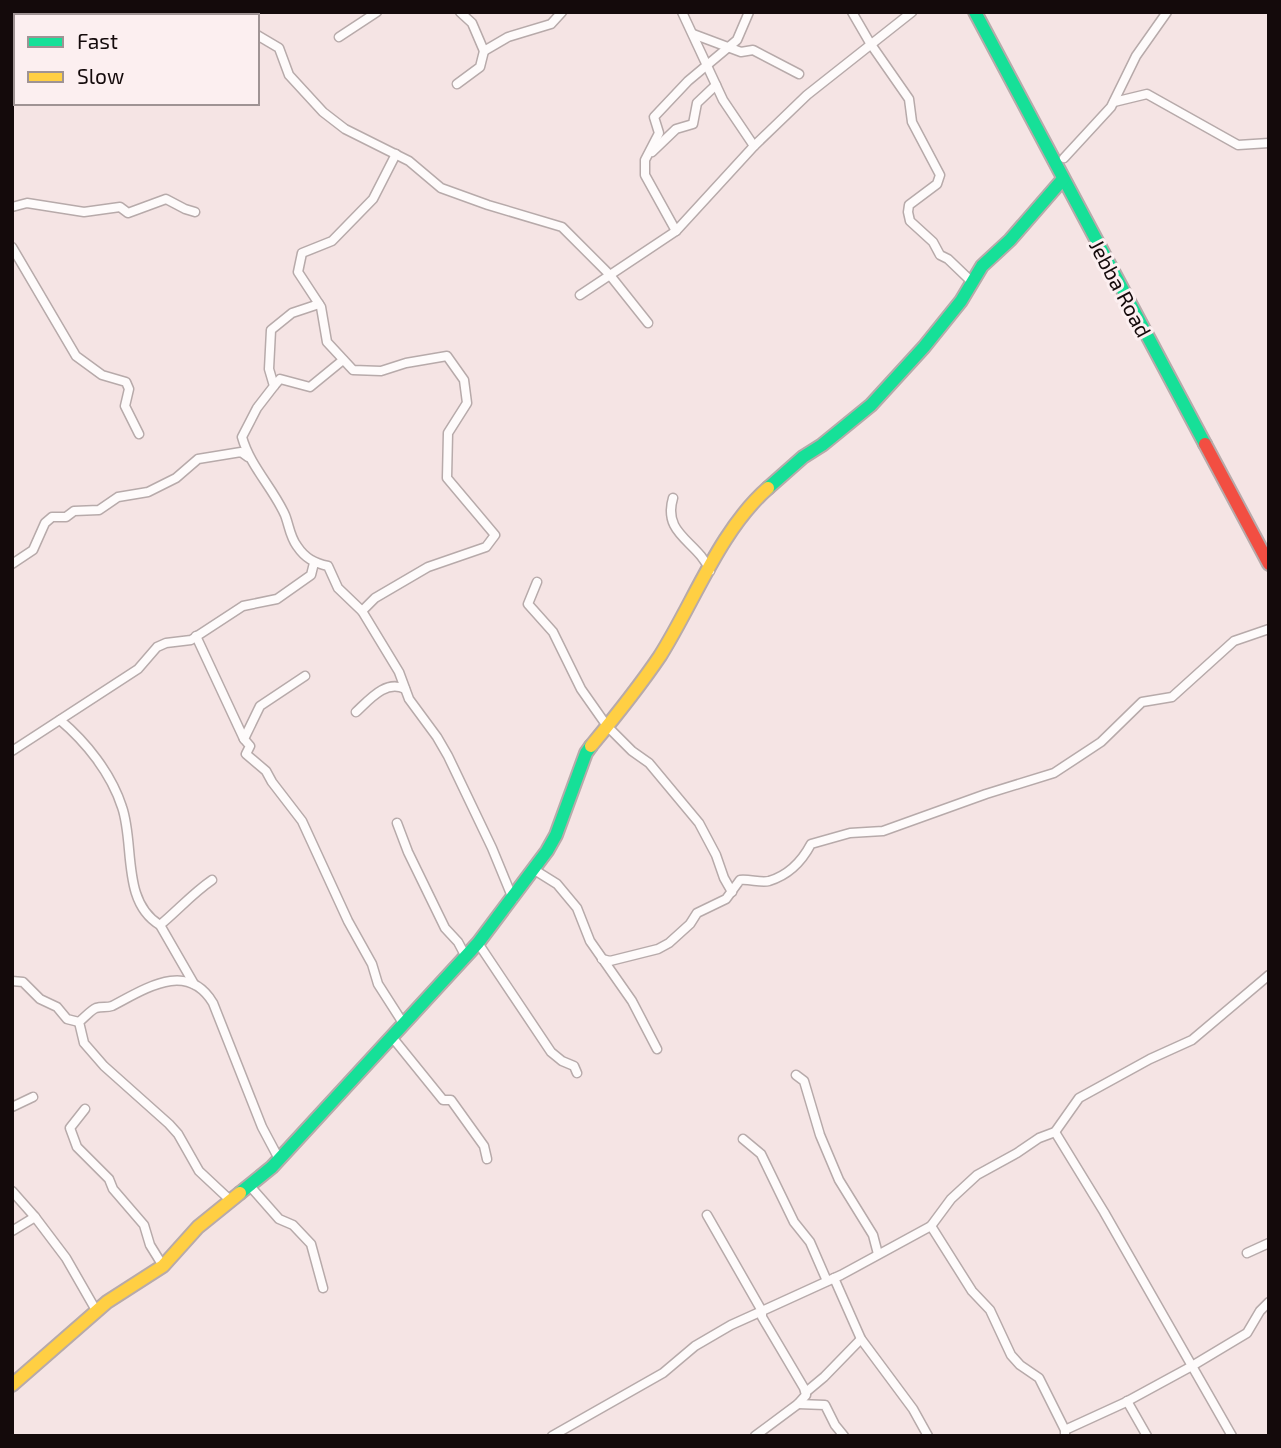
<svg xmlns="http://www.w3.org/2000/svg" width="1281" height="1448" font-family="'Exo 2',sans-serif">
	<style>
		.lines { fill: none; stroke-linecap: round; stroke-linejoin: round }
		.street-casing { stroke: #b7aaaa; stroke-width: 11 }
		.fast-casing { stroke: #b7aaaa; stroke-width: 16 }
		.slow-casing { stroke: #b7aaaa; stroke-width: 16 }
		.jam-casing { stroke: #b7aaaa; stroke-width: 16 }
		.street { stroke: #fefbfb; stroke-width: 8 }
		.fast { stroke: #16e098; stroke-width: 12 }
		.slow { stroke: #ffcf43; stroke-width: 12 }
		.jam { stroke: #f24e42; stroke-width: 12 }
		.labels { text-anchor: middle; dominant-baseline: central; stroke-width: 6; stroke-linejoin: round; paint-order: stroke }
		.street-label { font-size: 21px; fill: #140a0b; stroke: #fceff0 }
	</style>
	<rect width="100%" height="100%" fill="#f5e4e4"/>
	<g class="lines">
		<defs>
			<g id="street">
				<polyline points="225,12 235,16"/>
				<polyline points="682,12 723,100 754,146"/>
				<polyline points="852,12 870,43 909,99 912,122 940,175 937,184 909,205 908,212 910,221 933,242 940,255 948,259 972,282"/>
				<polyline points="693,34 741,52 753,50 799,74"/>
				<polyline points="257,35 279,48 289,75 323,112 345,129 409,161 441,188 488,205 562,227 609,274 648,323"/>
				<polyline points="339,37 377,12"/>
				<polyline points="484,51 508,37 551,24 562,12"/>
				<polyline points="457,84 480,67 484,51 472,23 460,12"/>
				<polyline points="1114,102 1147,94 1238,145 1269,143"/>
				<polyline points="652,152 676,129 693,124 697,103 716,85"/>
				<polyline points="396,154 373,199 332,241 302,253 298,272 321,307 327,342 353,370 381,371 406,363 447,356 464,380 467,403 448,433 447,478 495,535 486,547 428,567 375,598 362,611 399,672 409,699 437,737 448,756 492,848 513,899"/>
				<polyline points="1064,158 1111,107 1136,56 1167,12"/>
				<polyline points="12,207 27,203 84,212 120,207 128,213 166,199 185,209 195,212"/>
				<polyline points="676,231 645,175 645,160 659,133 654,117 688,81 737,40 749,12"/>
				<polyline points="12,247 76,356 102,375 126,382 129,389 125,406 139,434"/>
				<polyline points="580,295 676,231 754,146 807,95 912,12"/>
				<path d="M319 304 292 313 271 330 269 369 274 386 257 408 242 437C250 466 273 488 285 515 289 525 290 537 297 546 305 558 314 563 328 566L338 588 362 611"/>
				<polyline points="274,386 280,379 310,387 343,360"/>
				<path d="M673 498C662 535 698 541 710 571"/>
				<polyline points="12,564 33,550 45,523 52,517 66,517 74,511 99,510 118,497 148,492 176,478 198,459 241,452 248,457"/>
				<polyline points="537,582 528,604 553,632 581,689 607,726 632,751 649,763 699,823 716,855 724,878 732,892"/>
				<polyline points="196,636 244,739"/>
				<polyline points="305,676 260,706 244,739 250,746 246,754 266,771 272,782 302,821 348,921 372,964 378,984 403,1023"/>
				<path d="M356 712C369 700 386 679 405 689"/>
				<path d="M60 720C86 742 111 773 122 807 135 844 121 902 160 925"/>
				<polyline points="12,751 138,669 157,647 166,643 191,640 243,606 277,599 311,575 314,563"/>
				<polyline points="397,823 408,852 445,928 458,942 466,957"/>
				<polyline points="533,869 557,884 577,908 590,941 632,1001 657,1049"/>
				<polyline points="478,943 551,1052 562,1061 574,1066 577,1073"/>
				<path d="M602 959 610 961 658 949 669 943 690 924 697 913 726 899 740 880C750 879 761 883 769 881 789 875 802 861 811 844L850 833 883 831 986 794 1054 773 1101 742 1142 702 1172 697 1234 641 1269 629"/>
				<polyline points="12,981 23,982 40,999 57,1007 67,1019 79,1022"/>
				<path d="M194 984 160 925C178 910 193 893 212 880"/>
				<polyline points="392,1037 443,1100 451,1100 484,1146 487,1159"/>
				<polyline points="796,1075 804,1081 820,1135 839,1180 873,1235 878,1254"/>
				<polyline points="12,1107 33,1097"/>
				<polyline points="85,1109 70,1128 77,1147 109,1179 113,1189 144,1225 150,1245 163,1266"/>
				<polyline points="1055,1132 1104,1212 1192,1366 1247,1333 1260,1311 1269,1302"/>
				<polyline points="743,1139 761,1154 794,1222 810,1242 827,1281"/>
				<polyline points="249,1185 279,1219 293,1225 311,1244 323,1288"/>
				<polyline points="12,1191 35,1217"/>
				<path d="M230 1200 199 1171 178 1134 169 1124 104 1066 84 1043 79 1022C84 1018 91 1010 96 1008 102 1006 107 1008 112 1006 145 989 187 960 213 1003L262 1127 279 1159"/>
				<polyline points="931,1226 972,1291 990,1310 1011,1355 1020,1365 1039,1378 1065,1430 1065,1436"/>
				<polyline points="12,1231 35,1217 66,1258 97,1312"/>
				<polyline points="1247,1253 1269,1243"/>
				<polyline points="834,1278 861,1339 913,1409 928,1436"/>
				<polyline points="806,1392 824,1377 861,1339"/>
				<polyline points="1127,1401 1147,1436"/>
				<polyline points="798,1404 825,1405 835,1425 844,1436"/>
				<polyline points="1065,1430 1124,1403 1192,1366 1232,1436"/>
				<polyline points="552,1436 663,1373 695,1346 731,1325 762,1311 707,1215"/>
				<polyline points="755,1436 798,1404 806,1395 804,1388 762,1317 762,1311 841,1275 931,1226 951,1199 977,1175 1017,1153 1039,1138 1055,1132 1079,1098 1150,1059 1192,1040 1269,975"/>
			</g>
			<g id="fast">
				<polyline points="975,12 1205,444"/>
				<polyline points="768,488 803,457 822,445 871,405 924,347 961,301 982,266 1010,240 1063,179"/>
				<polyline points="240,1193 272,1167 478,943 547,851 556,835 586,753 591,746"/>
			</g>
			<g id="slow">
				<path d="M591 746C615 717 639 687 660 656 694 602 720 530 768 488"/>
				<polyline points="12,1385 107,1302 163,1266 198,1227 240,1193"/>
			</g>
			<polyline id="jam" points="1205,444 1269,564"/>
		</defs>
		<use href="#street" class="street-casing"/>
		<use href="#fast" class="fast-casing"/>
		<use href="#slow" class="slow-casing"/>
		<use href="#jam" class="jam-casing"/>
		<use href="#street" class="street"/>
		<use href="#fast" class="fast"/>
		<use href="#slow" class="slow"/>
		<use href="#jam" class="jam"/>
	</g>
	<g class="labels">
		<g class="street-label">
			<text transform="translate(1121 288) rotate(62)">Jebba Road</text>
		</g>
	</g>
	<rect width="1281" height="1448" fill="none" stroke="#140a0b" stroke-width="28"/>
	<rect x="14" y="14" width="245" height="91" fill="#fceff0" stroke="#9f9394" stroke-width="2"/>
	<rect x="28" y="37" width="35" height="10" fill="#16e098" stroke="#9f9394" stroke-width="2"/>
	<text x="77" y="49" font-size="21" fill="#140a0b">Fast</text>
	<rect x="28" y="72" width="35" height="10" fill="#ffcf43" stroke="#9f9394" stroke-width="2"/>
	<text x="77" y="84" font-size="21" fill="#140a0b">Slow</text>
</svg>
